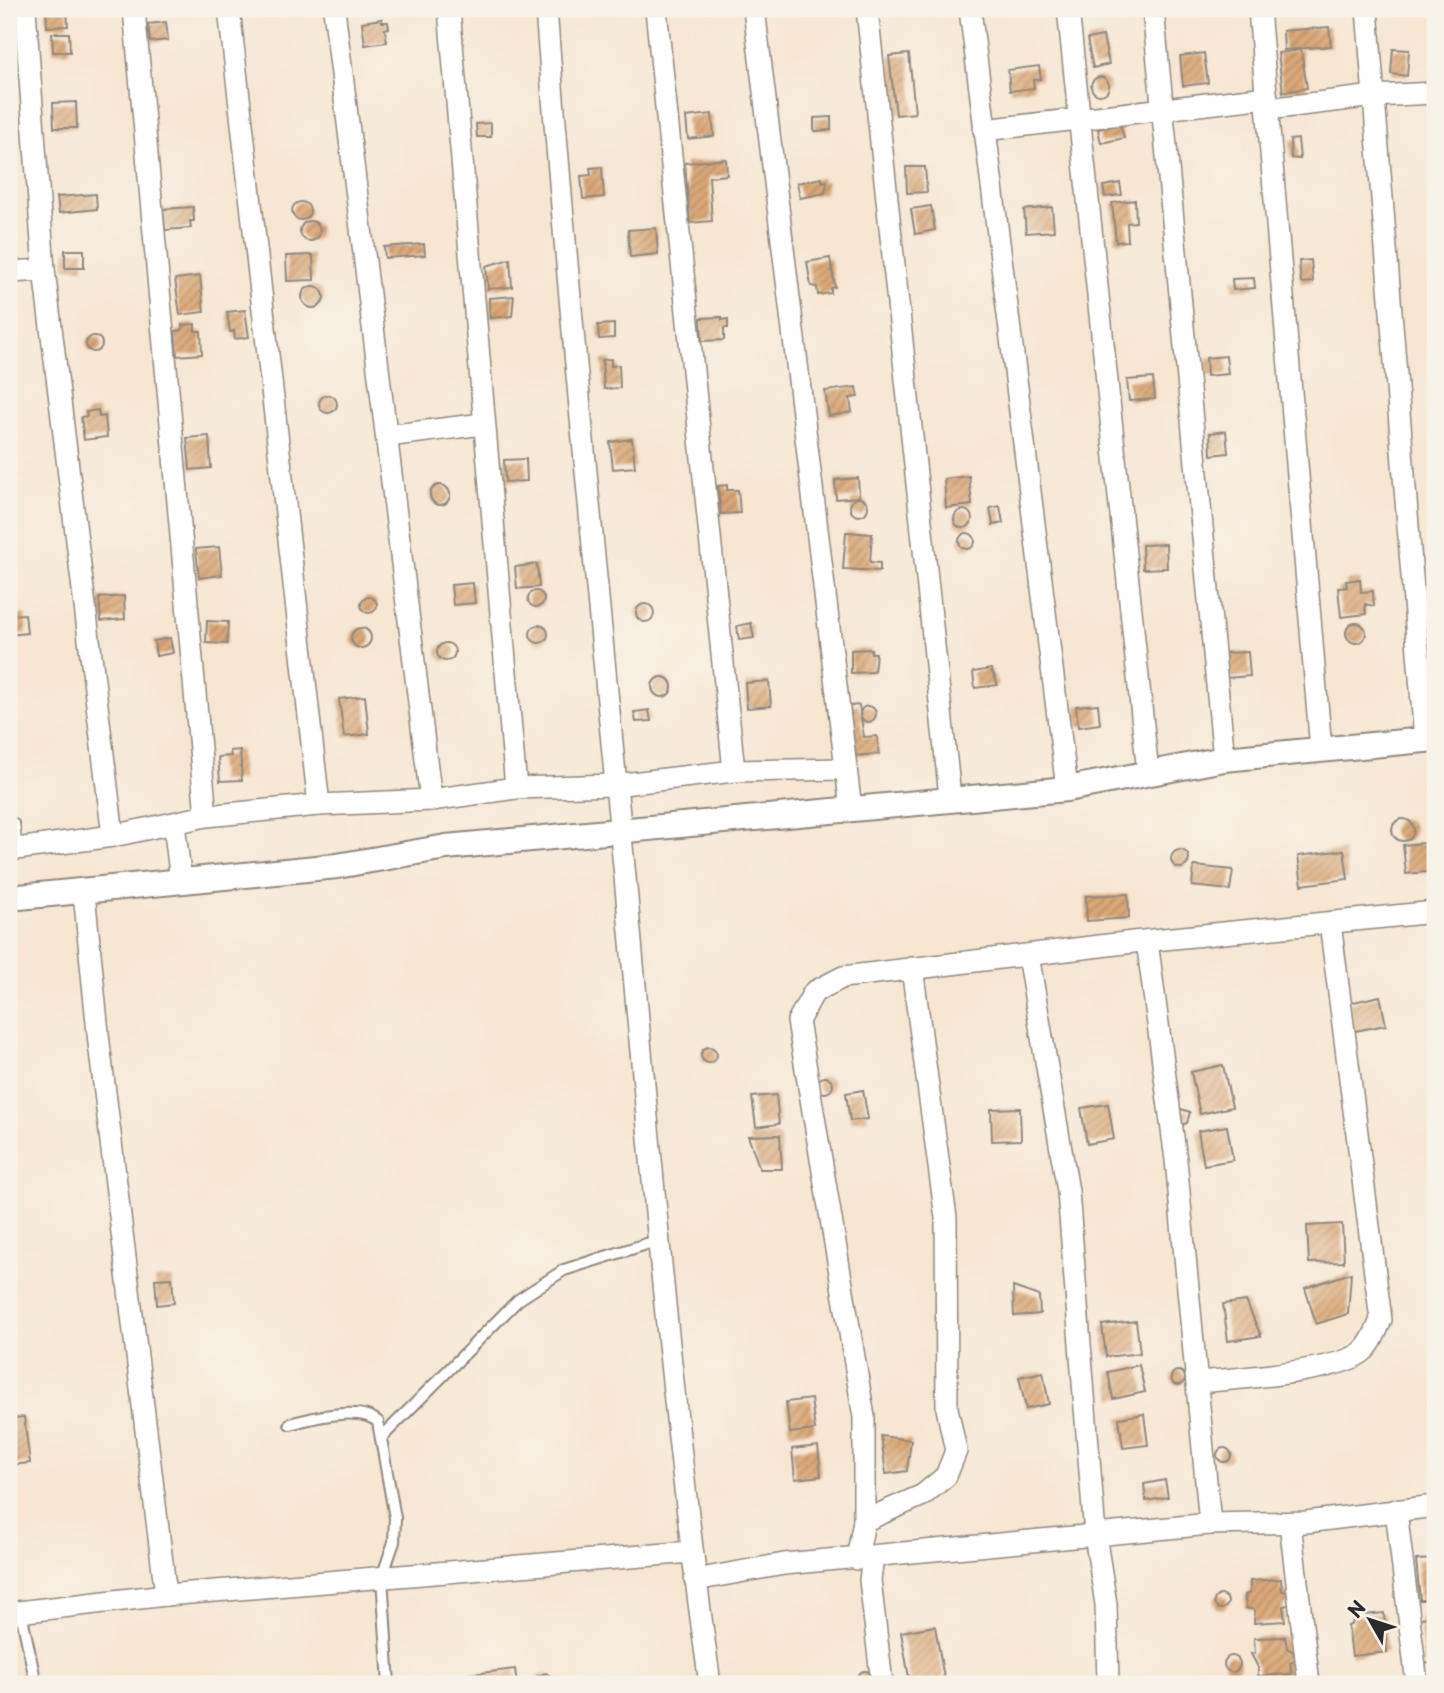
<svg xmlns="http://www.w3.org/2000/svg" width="1444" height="1693" font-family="'Playpen Sans',sans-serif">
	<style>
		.building { fill: url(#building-hatch) }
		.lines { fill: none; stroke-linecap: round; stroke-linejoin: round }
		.service-casing { stroke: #90887e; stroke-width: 14 }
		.minor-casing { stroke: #90887e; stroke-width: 24 }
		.tertiary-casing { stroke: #90887e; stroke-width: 28 }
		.service { stroke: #fff; stroke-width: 10 }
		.minor { stroke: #fff; stroke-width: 21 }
		.tertiary { stroke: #fff; stroke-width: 24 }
	</style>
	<defs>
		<pattern id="building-hatch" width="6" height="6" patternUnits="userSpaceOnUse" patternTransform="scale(1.75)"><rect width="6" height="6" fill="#dba877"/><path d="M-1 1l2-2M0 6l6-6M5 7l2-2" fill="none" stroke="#b28962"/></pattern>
	</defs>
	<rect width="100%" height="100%" fill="#f7f3e8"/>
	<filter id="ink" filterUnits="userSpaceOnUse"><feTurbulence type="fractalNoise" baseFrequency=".0143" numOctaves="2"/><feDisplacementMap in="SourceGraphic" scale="14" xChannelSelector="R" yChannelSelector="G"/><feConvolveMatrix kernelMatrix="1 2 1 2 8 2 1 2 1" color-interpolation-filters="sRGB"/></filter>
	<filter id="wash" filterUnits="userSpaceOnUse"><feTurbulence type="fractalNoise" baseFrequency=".00686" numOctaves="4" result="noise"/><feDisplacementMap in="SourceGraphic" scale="28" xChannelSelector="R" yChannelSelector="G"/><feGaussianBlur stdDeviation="1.57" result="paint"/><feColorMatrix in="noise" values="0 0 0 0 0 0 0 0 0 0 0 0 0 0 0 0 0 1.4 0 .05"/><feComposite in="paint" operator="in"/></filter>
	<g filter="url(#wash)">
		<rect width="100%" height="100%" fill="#f6e6d2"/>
		<g id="blocks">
			<g class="building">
				<polygon points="46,9 67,9 68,26 47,27"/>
				<polygon points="1280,9 1315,9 1315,13 1281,16"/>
				<polygon points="382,19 382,22 388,22 389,28 385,29 387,42 365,45 362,22"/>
				<polygon points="166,22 168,40 150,42 148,24"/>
				<polygon points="1329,27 1331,46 1284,50 1283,31"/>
				<polygon points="52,33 69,33 70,52 53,52"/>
				<polygon points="1103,36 1109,64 1093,68 1087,39"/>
				<polygon points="1393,49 1409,50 1407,76 1391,74"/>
				<polygon points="1301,50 1307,88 1283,92 1278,53"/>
				<polygon points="1204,53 1208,83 1183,86 1180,56"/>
				<polygon points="909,54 915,113 896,115 889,56"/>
				<polygon points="1039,66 1041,79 1033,80 1034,88 1010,91 1008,70"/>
				<circle cx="1100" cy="86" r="9"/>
				<polygon points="76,102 77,128 54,128 53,103"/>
				<polygon points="712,114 714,136 688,139 686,117"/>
				<polygon points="831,117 831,130 814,131 814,118"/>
				<polygon points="491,123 491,137 477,137 476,124"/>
				<polygon points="1120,124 1124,138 1101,143 1098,129"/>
				<polygon points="1298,139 1300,159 1291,158 1290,140"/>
				<polygon points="726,159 727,175 709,177 712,221 690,223 685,163"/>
				<polygon points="602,167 604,197 583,199 581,176 591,175 590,168"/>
				<polygon points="906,167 925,167 927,192 907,193"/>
				<polygon points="822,178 822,182 827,181 825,193 800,198 797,183"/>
				<polygon points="1120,183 1122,195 1105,197 1103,186"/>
				<polygon points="96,194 97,209 59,213 57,197"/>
				<polygon points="1135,200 1136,222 1127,223 1128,241 1116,242 1112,203"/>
				<circle cx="301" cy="211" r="9"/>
				<polygon points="931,206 935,230 915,234 911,209"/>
				<polygon points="193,207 194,221 190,221 191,228 165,230 163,209"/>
				<polygon points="1052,207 1054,231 1026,233 1024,210"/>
				<circle cx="310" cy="231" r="10"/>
				<polygon points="656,228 658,254 630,257 628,230"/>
				<polygon points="424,244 425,255 385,258 384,247"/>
				<rect x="65" y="250" width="19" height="18"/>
				<polygon points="313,255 314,280 287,281 286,256"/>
				<polygon points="830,258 835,287 831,288 831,293 818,295 817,287 811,286 807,262"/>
				<polygon points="510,259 512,287 488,289 486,266"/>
				<polygon points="1311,260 1313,282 1301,283 1299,261"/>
				<polygon points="200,276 204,312 180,315 175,279"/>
				<polygon points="1254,278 1255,288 1233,290 1232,279"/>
				<circle cx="313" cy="297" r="11"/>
				<polygon points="514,296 512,316 490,318 489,298"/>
				<polygon points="245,310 249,337 235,339 234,331 230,332 227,312"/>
				<polygon points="722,317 722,320 728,319 728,328 724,328 724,340 702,341 701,318"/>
				<polygon points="195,324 195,331 201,331 202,354 177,356 175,331 182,330 182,325"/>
				<polygon points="614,324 614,338 599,339 598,325"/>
				<circle cx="94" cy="344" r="8"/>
				<polygon points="1226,356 1228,374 1207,376 1206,358"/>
				<polygon points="611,359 611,366 619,365 620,388 604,389 602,360"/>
				<polygon points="1153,378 1155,399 1129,401 1127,380"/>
				<polygon points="856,387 858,397 850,398 852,412 829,416 825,391"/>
				<circle cx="328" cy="404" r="9"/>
				<polygon points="98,410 99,417 105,416 107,437 84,440 81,417 87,416 86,412"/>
				<polygon points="1226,431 1228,453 1211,455 1210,433"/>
				<polygon points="209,436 211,468 190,470 187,438"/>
				<polygon points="632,439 635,467 613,469 610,442"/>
				<polygon points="526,459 527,481 505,482 504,460"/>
				<polygon points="969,476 972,505 946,508 944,479"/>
				<polygon points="858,478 859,497 836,499 835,480"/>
				<polygon points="727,485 727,490 738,490 740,513 721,514 718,486"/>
				<circle cx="440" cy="495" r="10"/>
				<circle cx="859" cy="507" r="9"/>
				<polygon points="1000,506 1003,523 993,525 990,508"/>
				<circle cx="963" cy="519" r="9"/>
				<polygon points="846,532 872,534 870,562 880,563 880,571 843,569"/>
				<rect x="1429" y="532" width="6" height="24"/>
				<circle cx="967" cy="541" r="8"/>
				<polygon points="1166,544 1167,568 1143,569 1142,545"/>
				<polygon points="219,547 222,575 199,578 196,549"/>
				<polygon points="537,564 539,587 517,589 515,567"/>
				<polygon points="1360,579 1361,592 1373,591 1374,606 1365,604 1366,614 1341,617 1338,588 1347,587 1346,581"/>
				<polygon points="473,583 475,603 453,605 451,585"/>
				<circle cx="536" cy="599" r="8"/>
				<polygon points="124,596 125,619 101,621 99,598"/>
				<circle cx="369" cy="605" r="8"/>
				<circle cx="645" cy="613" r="9"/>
				<polygon points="25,614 27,633 9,635 9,615"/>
				<polygon points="207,621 228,622 227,644 206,643"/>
				<circle cx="1356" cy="633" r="10"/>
				<polygon points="751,623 754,638 739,640 737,626"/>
				<circle cx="539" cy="634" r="9"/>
				<circle cx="361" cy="638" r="10"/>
				<polygon points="170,638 173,653 156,656 154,641"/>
				<circle cx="446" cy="652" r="9"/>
				<polygon points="871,649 871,653 876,653 874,672 851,673 851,650"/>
				<polygon points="1248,652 1250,676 1226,678 1225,653"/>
				<polygon points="991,669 998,685 975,688 973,672"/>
				<circle cx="662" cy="687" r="10"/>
				<polygon points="769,681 771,706 747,708 745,683"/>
				<polygon points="365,696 369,734 344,737 339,699"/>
				<polygon points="1098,704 1100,724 1078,727 1076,706"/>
				<polygon points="859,705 864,737 877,736 879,754 853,756 850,706"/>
				<circle cx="868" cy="714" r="8"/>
				<polygon points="649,710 651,721 636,722 634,712"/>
				<polygon points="240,750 242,780 220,781 218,757 231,756 230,751"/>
				<circle cx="1403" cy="830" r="11"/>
				<polygon points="1434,842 1435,871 1406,874 1403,845"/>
				<polygon points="1344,850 1348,879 1302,885 1298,856"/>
				<circle cx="1180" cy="859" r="9"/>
				<polygon points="1194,866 1233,870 1230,890 1192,886"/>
				<polygon points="1128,894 1129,918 1087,921 1086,896"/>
				<polygon points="1380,996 1386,1025 1355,1031 1349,1003"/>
				<circle cx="709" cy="1055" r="8"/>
				<polygon points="1223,1065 1232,1107 1200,1114 1191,1072"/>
				<circle cx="825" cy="1085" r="8"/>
				<polygon points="863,1090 868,1119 850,1121 846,1093"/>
				<polygon points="776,1095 779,1124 756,1127 752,1097"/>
				<polygon points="1108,1104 1114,1139 1087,1144 1081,1108"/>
				<polygon points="1020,1108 1021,1140 992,1141 991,1109"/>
				<polygon points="1178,1108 1190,1112 1187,1123 1182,1125"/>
				<polygon points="1227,1126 1233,1160 1204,1165 1198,1131"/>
				<polygon points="780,1135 782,1169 760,1169 748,1136"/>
				<polygon points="1342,1224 1344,1262 1309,1263 1307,1226"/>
				<polygon points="1351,1273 1348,1314 1316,1324 1305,1288"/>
				<polygon points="172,1278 174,1303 157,1305 155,1279"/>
				<polygon points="1013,1287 1039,1296 1040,1314 1014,1316"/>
				<polygon points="1246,1301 1261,1336 1228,1341 1223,1304"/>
				<polygon points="1136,1321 1140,1353 1106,1357 1102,1325"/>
				<polygon points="1139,1365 1145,1392 1113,1399 1108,1372"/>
				<circle cx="1178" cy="1378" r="7"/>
				<polygon points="1043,1372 1049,1404 1026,1409 1019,1377"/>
				<polygon points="811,1399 815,1430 790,1433 786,1402"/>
				<polygon points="1144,1414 1148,1445 1123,1448 1119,1418"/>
				<polygon points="24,1417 30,1463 9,1465 9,1419"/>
				<polygon points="881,1436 911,1440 907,1471 886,1474"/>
				<polygon points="818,1446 821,1476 795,1479 792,1449"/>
				<circle cx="1224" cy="1455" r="7"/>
				<polygon points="1165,1480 1168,1497 1146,1501 1144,1484"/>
				<polygon points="1435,1559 1435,1600 1420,1600 1416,1560"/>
				<polygon points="1281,1579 1282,1591 1291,1593 1293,1604 1283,1606 1285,1621 1254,1623 1255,1610 1246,1608 1245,1595 1250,1593 1250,1581"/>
				<circle cx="1221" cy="1602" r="7"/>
				<polygon points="1384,1613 1387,1652 1352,1656 1348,1626 1352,1624 1354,1616"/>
				<polygon points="1435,1617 1435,1662 1424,1664 1420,1618"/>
				<polygon points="935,1626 945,1684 910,1684 901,1632"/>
				<polygon points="1285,1637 1287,1648 1294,1652 1296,1660 1290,1663 1292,1674 1258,1676 1258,1667 1251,1654 1255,1653 1254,1638"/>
				<circle cx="1232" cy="1664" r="8"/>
				<polygon points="515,1669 517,1684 421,1684 420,1680"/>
				<circle cx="865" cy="1678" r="7"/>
				<polygon points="546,1673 553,1678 554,1684 537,1684 538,1676"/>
			</g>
		</g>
	</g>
	<g filter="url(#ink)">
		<use href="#blocks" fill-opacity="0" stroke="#90887e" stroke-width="2"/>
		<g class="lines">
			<defs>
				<g id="service">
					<path d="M290 1424C311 1418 360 1405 378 1422L395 1518 394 1542 382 1577 389 1684"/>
					<polyline points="381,1438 518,1300 564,1270 659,1240"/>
					<polyline points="21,1612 36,1684"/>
				</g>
				<g id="minor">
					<polyline points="25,9 44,270 113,836"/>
					<polyline points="134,9 206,816"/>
					<polyline points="229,9 319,805"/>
					<polyline points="334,9 431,800"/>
					<polyline points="449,9 516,788"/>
					<path d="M546 9C568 298 597 587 625 877 650 1146 672 1416 710 1684"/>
					<polyline points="656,9 734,771"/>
					<polyline points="754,9 851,809"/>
					<polyline points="867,9 950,797"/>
					<polyline points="970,9 1067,789"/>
					<polyline points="1068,9 1148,773"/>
					<polyline points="1153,9 1224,759"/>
					<polyline points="1259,9 1321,750"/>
					<polyline points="1367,9 1425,740"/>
					<polyline points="1268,109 1374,96 1435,93"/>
					<polyline points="984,130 1267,97"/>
					<polyline points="9,272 44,270"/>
					<polyline points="387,436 483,424"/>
					<polyline points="174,824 181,881"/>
					<polyline points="9,827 11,849"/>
					<polyline points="9,850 113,836 206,816 319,805 431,800 516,788 614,785 734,771 844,769"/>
					<polyline points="84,893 99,1043 166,1595"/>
					<polyline points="1147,941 1176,1160 1210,1524"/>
					<path d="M1198 1382C1232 1379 1339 1372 1362 1352 1372 1344 1376 1331 1381 1320L1330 923"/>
					<polyline points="1396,1510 1417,1684"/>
					<polyline points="864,1521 923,1495 946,1476 956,1451 947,1408 946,1218 912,968"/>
					<polyline points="1290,1523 1309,1684"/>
					<polyline points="873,1557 870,1580 882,1684"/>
					<polyline points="857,1559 864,1521 864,1417 798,1021 814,992 843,977 1133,942 1435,912"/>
					<polyline points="695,1580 784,1564 1095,1535 1068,1191 1028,955"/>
					<polyline points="9,1613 166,1595 691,1552"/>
					<polyline points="1108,1684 1106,1604 1095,1535 1210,1524 1306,1522 1435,1506"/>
				</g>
				<polyline id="tertiary" points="9,898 337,866 446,847 1067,789 1224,759 1435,739"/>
			</defs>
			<use href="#service" class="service-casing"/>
			<use href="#minor" class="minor-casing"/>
			<use href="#tertiary" class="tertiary-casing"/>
			<use href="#service" class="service"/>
			<use href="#minor" class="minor"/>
			<use href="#tertiary" class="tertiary"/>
		</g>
	</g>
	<rect width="1444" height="1693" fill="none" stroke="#f7f3e8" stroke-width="35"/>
	<g transform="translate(1370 1620) rotate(309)" stroke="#f7f3e8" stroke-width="5" paint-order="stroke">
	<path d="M0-5L12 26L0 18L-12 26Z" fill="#2b2b2b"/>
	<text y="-10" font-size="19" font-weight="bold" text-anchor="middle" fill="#2b2b2b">N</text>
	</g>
</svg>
